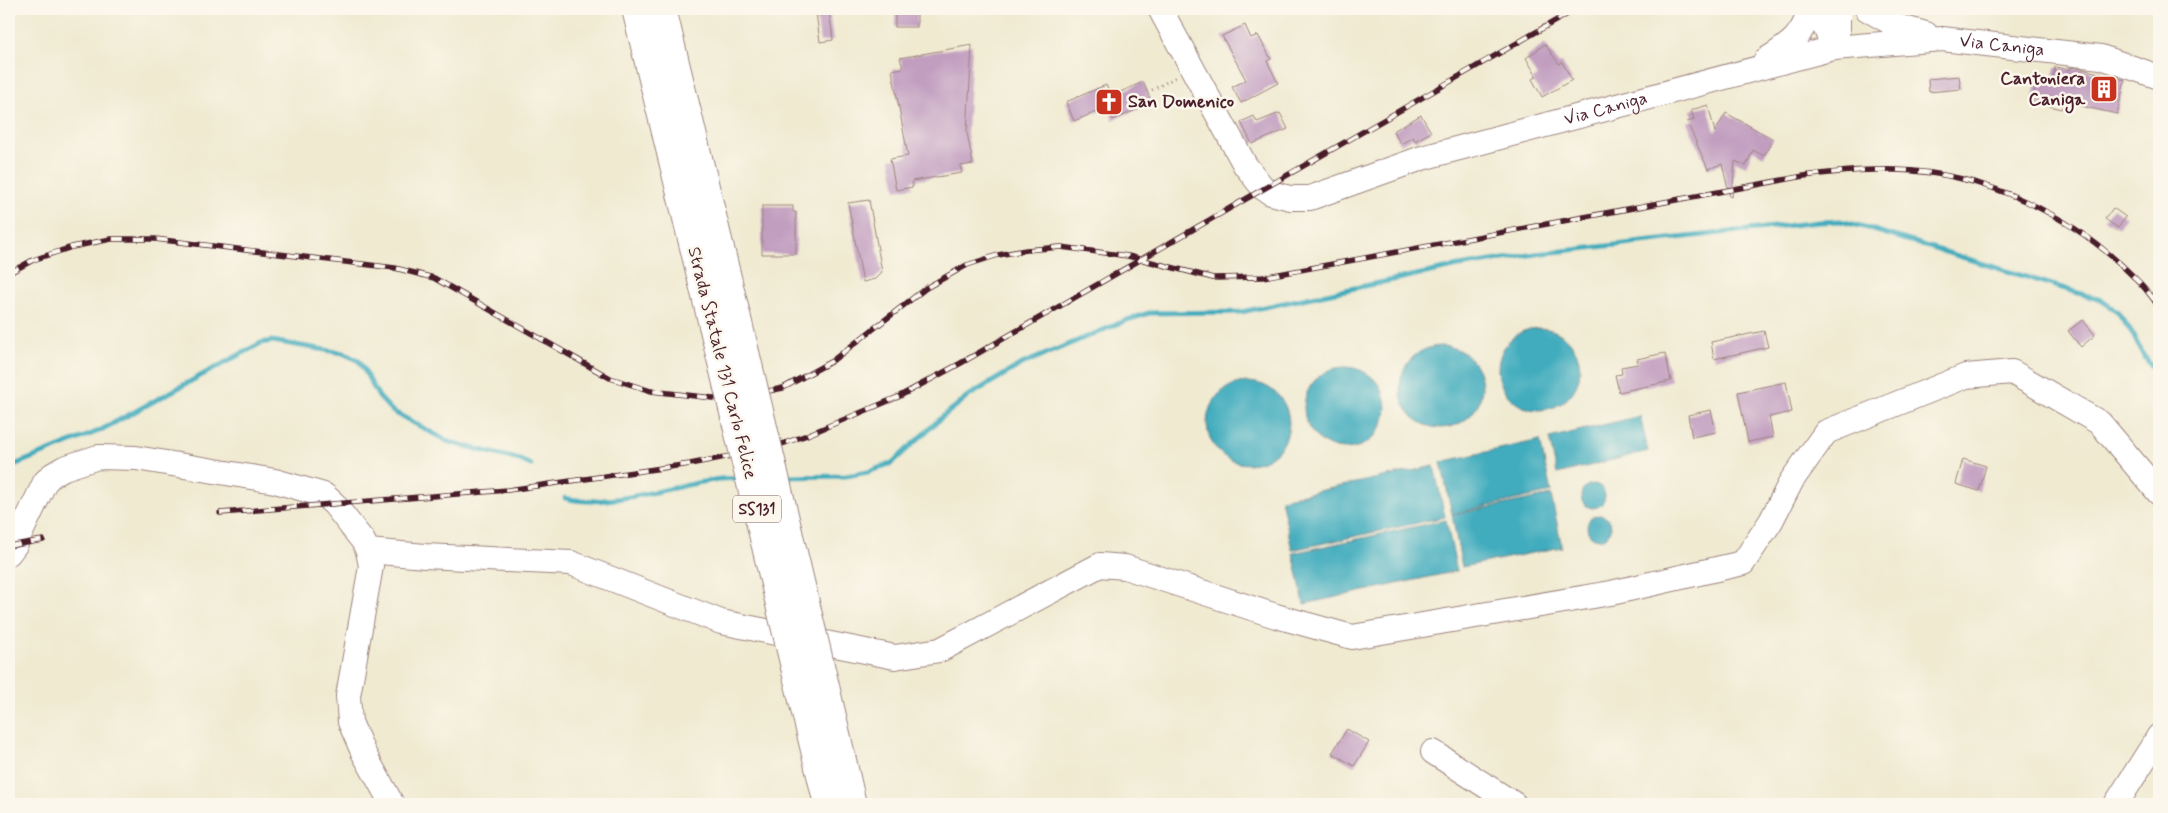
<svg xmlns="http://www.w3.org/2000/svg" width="2168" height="813" font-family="Mynerve,sans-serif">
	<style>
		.water { fill: #3facbd; stroke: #446674 }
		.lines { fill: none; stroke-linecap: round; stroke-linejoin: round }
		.stream { stroke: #3facbd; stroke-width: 5 }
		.building { fill: #c19dc0 }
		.minor-casing { stroke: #9d847e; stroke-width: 26 }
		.highway-casing { stroke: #9d847e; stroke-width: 30 }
		.path { stroke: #9d847e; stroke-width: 3; stroke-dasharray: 1 4; stroke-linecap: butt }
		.minor { stroke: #fff; stroke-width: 24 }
		.highway { stroke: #fff; stroke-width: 28 }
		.rail-casing { stroke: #4a1f2b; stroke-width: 5.5 }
		.rail { stroke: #fbf7ec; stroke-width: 4; stroke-dasharray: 11; stroke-linecap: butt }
		.highway-bridge-casing { stroke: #9d847e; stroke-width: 30; stroke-linecap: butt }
		.highway-bridge { stroke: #fff; stroke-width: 28 }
		.labels { text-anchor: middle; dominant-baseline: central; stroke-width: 5; stroke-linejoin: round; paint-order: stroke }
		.shield { fill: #fbf7ec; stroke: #7f6065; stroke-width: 1 }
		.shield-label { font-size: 16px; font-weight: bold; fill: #4a1f2b }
		.street-label { font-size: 18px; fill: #4a1f2b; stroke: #fbf7ec }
		.poi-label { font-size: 18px; font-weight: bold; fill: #4a1f2b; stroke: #fbf7ec; text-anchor: end }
	</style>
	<rect width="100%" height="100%" fill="#fbf7ec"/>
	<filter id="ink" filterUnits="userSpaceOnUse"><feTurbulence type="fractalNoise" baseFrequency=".02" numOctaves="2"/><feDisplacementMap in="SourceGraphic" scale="10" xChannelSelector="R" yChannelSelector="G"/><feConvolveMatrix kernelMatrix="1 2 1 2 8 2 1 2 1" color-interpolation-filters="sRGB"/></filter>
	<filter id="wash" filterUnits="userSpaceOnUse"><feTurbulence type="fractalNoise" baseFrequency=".0096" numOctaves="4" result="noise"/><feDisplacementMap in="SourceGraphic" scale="20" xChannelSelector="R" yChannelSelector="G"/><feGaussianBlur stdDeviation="1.12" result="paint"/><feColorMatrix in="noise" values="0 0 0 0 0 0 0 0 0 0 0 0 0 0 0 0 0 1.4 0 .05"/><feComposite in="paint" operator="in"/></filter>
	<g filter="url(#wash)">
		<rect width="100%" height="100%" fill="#f0ead1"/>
		<g class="water">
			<circle cx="1539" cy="369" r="41"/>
			<circle cx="1441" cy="387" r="41"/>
			<circle cx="1345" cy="408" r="41"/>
			<circle cx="1248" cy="423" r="41"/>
			<polygon points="1640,416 1648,451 1557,474 1549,438"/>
			<polygon points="1540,440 1551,492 1452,514 1441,462"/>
			<polygon points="1434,466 1445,517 1292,550 1281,499"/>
			<circle cx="1593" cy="496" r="12"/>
			<polygon points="1551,495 1562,547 1462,567 1452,515"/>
			<circle cx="1599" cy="527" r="12"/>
			<polygon points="1446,520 1457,571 1304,604 1293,553"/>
		</g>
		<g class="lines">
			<g class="stream">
				<polyline points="9,467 99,431 261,343 272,341 343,353 359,361 379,397 392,411 449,442 520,460 531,465"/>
				<polyline points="784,477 846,476 868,472 892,463 941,418 970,395 1022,364 1127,320 1149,313 1241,312 1459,266 1536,254 1819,222 1840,221 1864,227 2101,300 2117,311 2131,331 2143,355 2159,376"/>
				<path d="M565 498C603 509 673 486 714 480 722 478 732 479 741 478"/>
			</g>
		</g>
		<g id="blocks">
			<g class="building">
				<rect x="895" y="9" width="22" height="18"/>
				<polygon points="829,10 833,40 820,42 816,12"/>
				<polygon points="1245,25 1251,38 1258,35 1271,59 1267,61 1278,83 1241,103 1232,87 1246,80 1222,36"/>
				<polygon points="1545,44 1559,64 1562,62 1572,80 1542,97 1532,79 1537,77 1526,58"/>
				<polygon points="972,45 967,133 973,164 960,166 962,173 912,181 913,187 896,190 890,159 908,156 892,70 903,68 900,58"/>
				<polygon points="2055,67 2070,70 2070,67 2083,69 2125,80 2117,114 2063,102 2062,109 2032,102 2037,79 2052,82"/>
				<polygon points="1959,76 1961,89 1929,92 1928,79"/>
				<polygon points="1143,82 1152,103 1113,120 1108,107 1074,121 1066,102 1106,85 1111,96"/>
				<polygon points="1708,105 1715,132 1726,113 1773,139 1764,156 1753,150 1746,166 1735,161 1732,196 1730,197 1722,164 1708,169 1687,122 1694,120 1691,110"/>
				<polygon points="1280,113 1288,129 1252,144 1241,122 1254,116 1257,122"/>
				<polygon points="1421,115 1431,132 1415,141 1413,137 1401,144 1393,131"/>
				<polygon points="869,200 882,272 875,279 863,282 848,203"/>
				<polygon points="762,206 793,206 793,212 796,212 796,254 762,254"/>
				<polygon points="2113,208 2126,217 2118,228 2105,219"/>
				<polygon points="2083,320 2095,335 2081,347 2068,331"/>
				<polygon points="1764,331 1768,347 1714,359 1711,342"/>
				<polygon points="1665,353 1671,381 1619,392 1615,375 1622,374 1621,367 1638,364 1637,359"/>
				<polygon points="1786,382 1792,412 1769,417 1773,437 1748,442 1738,392"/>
				<polygon points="1711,410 1716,432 1692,437 1688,415"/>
				<polygon points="1963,459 1986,466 1979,491 1956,484"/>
				<polygon points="1347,729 1369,742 1354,766 1332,753"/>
			</g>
		</g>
	</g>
	<g filter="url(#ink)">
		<use href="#blocks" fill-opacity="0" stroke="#9d847e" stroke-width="1"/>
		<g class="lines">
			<defs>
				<g id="minor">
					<path id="s1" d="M1160 9 1245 165 1263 188 1271 193 1290 198H1310L1422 158 1834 48 1942 39 2101 57 2159 77"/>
					<polyline points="1817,9 1834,48"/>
					<polyline points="1867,9 1897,26 1926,34"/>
					<polyline points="1834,48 1838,28 1838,9"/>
					<path d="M1766 60C1789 45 1803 37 1810 9"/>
					<polyline points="368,551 425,556 571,563 721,622 895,657 940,650 1100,565 1125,567 1276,616 1352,637 1611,593 1743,563 1771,521 1792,480 1826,432 1966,376 2012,372 2100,423 2159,493"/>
					<polyline points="9,553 15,545 45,482 52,475 64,468 98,457 136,458 275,481 324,495 334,504 363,541 368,551 371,566 348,696 350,722 363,752 392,804"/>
					<polyline points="1433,752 1514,804"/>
					<polyline points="2116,804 2159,736"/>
				</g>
				<g id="highway">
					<polyline points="636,9 713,325"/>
					<polyline points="662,9 737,319"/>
					<polyline points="825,686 852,804"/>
					<polyline points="801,692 828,804"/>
				</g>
			</defs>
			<use href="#minor" class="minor-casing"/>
			<use href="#highway" class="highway-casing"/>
			<polyline class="path" points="1152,90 1176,77"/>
			<use href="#minor" class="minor"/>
			<use href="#highway" class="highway"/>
			<defs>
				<g id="rail">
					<path d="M9 273 33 260 72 247 111 239H155L395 268 434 278 610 378 651 391 713 398 755 394 783 388 832 361 926 288 967 265 998 255 1026 250 1061 247 1128 256 1213 278 1263 277 1804 176C1835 172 1865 169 1895 170 1984 172 2073 215 2135 278 2144 286 2152 297 2159 307"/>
					<polyline points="220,513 508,490 690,464 771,448 807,435 898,397 961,363 1576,9"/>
					<polyline points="9,546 43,540"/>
				</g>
			</defs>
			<use href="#rail" class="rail-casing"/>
			<use href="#rail" class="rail"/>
			<defs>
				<g id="highway-bridge">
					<polyline points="737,319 825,686"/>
					<polyline points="713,325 801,692"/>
				</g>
			</defs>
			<use href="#highway-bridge" class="highway-bridge-casing"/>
			<use href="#highway-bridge" class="highway-bridge"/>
		</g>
	</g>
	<defs>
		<symbol id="building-square" viewBox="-11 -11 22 22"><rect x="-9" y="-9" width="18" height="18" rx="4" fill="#c8321e" stroke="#fbf7ec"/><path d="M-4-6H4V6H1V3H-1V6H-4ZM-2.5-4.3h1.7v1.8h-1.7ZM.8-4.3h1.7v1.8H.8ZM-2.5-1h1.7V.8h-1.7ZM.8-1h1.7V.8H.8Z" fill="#fff"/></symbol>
		<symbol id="church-square" viewBox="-11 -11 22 22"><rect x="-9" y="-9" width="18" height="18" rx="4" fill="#c8321e" stroke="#fbf7ec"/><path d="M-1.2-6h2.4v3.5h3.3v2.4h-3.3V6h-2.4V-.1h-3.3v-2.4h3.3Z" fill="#fff"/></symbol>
	</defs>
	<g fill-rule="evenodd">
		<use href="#building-square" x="2088" y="73" width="32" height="32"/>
		<use href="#church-square" x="1093" y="86" width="32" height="32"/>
	</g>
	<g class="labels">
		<rect class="shield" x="733" y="495.5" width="48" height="27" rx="4"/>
		<g class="shield-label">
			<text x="757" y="509">SS131</text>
		</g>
		<g class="street-label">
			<text stroke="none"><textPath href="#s1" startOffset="970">Via Caniga</textPath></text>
			<text stroke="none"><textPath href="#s1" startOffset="565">Via Caniga</textPath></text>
			<text transform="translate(722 363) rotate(76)">Strada Statale 131 Carlo Felice</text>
		</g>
		<g class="poi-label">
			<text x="2085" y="79">Cantoniera<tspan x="2085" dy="21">Caniga</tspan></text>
			<text x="1128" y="102" text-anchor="start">San Domenico</text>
		</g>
	</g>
	<rect width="2168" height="813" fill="none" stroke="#fbf7ec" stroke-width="30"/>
</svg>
